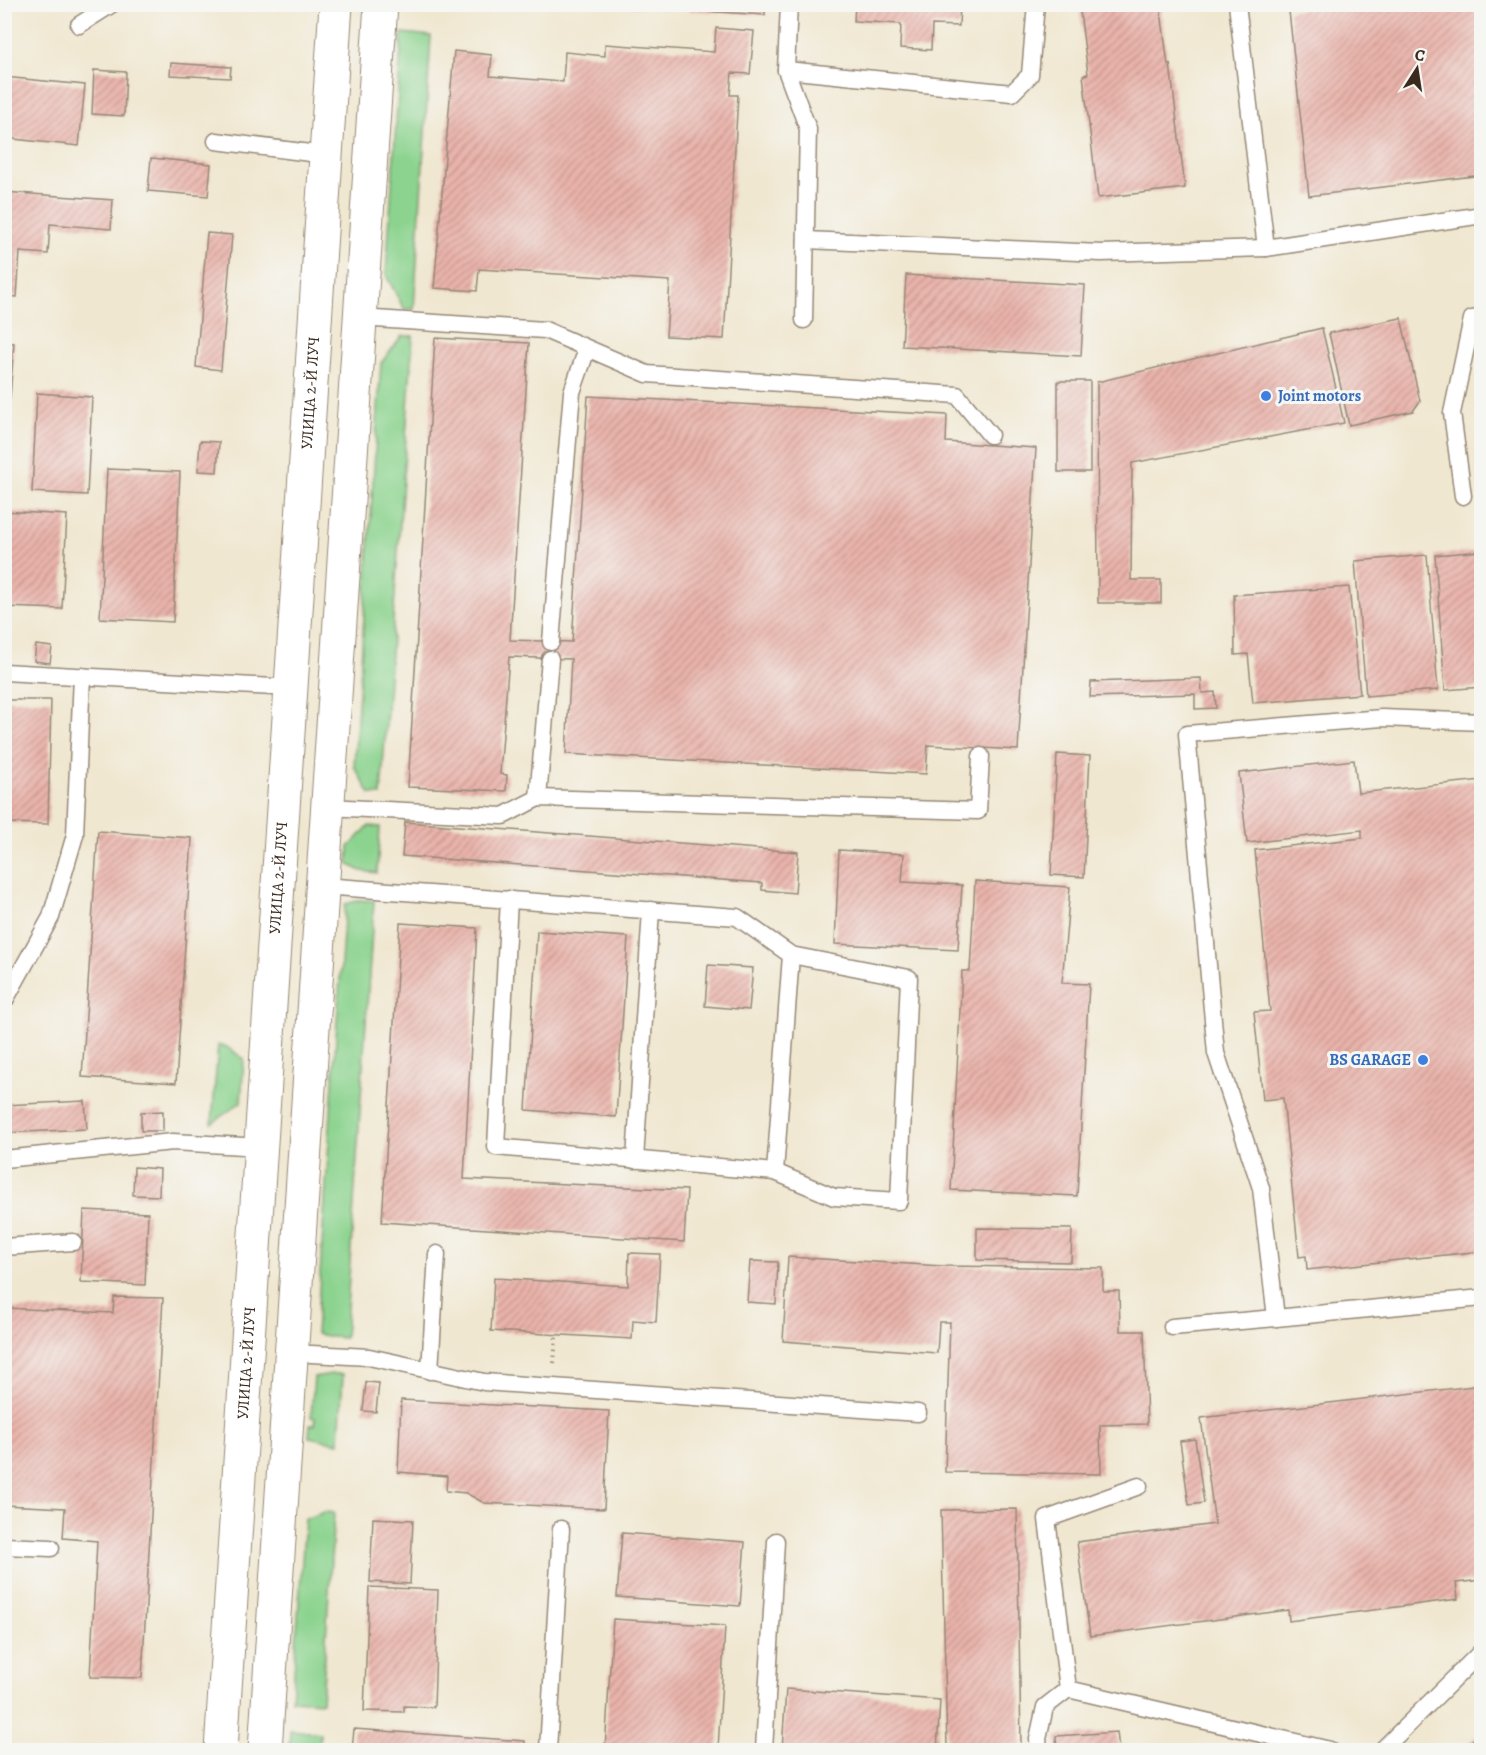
<svg xmlns="http://www.w3.org/2000/svg" width="1486" height="1755" font-family="Alegreya,serif">
	<style>
		.grass { fill: #8bd38e; stroke: #637e56; stroke-width: 1.5 }
		.building { fill: url(#building-hatch) }
		.lines { fill: none; stroke-linecap: round; stroke-linejoin: round }
		.service-casing { stroke: #968877; stroke-width: 19 }
		.secondary-casing { stroke: #968877; stroke-width: 35 }
		.path { stroke: #968877; stroke-width: 4; stroke-dasharray: 1.5 4.5; stroke-linecap: butt }
		.service { stroke: #fff; stroke-width: 16 }
		.secondary { stroke: #fff; stroke-width: 33 }
		.shop-dot { fill: #3f7fe0; stroke: #f6f6f2; stroke-width: 2 }
		.labels { text-anchor: middle; dominant-baseline: central; stroke-width: 6; stroke-linejoin: round; paint-order: stroke }
		.street-label { font-size: 16px; fill: #3b2a1e; stroke: #f6f6f2 }
		.shop-label { font-size: 16px; font-weight: bold; fill: #366cbe; stroke: #f6f6f2; text-anchor: start }
	</style>
	<defs>
		<pattern id="building-hatch" width="6" height="6" patternUnits="userSpaceOnUse" patternTransform="scale(1.5)"><rect width="6" height="6" fill="#eab4ab"/><path d="M-1 1l2-2M0 6l6-6M5 7l2-2" fill="none" stroke="#bf938b"/></pattern>
	</defs>
	<rect width="100%" height="100%" fill="#f6f6f2"/>
	<filter id="ink" filterUnits="userSpaceOnUse"><feTurbulence type="fractalNoise" baseFrequency=".0167" numOctaves="2"/><feDisplacementMap in="SourceGraphic" scale="12" xChannelSelector="R" yChannelSelector="G"/><feConvolveMatrix kernelMatrix="1 2 1 2 8 2 1 2 1" color-interpolation-filters="sRGB"/></filter>
	<filter id="wash" filterUnits="userSpaceOnUse"><feTurbulence type="fractalNoise" baseFrequency=".008" numOctaves="4" result="noise"/><feDisplacementMap in="SourceGraphic" scale="24" xChannelSelector="R" yChannelSelector="G"/><feGaussianBlur stdDeviation="1.35" result="paint"/><feColorMatrix in="noise" values="0 0 0 0 0 0 0 0 0 0 0 0 0 0 0 0 0 1.4 0 .05"/><feComposite in="paint" operator="in"/></filter>
	<g filter="url(#wash)">
		<rect width="100%" height="100%" fill="#f0e7d0"/>
		<g class="grass">
			<polygon points="402,33 431,36 414,309 404,309 386,275"/>
			<polygon points="402,336 413,336 381,795 370,794 354,766 381,363"/>
			<polygon points="369,826 380,827 377,873 361,871 348,864 349,847"/>
			<polygon points="361,900 374,901 345,1338 333,1337 316,1334 345,904"/>
			<polygon points="218,1045 225,1046 244,1059 241,1102 212,1123"/>
			<polygon points="332,1374 343,1374 339,1443 309,1437 310,1425 315,1425 315,1418 311,1417 314,1377"/>
			<polygon points="324,1512 334,1513 322,1702 292,1700 305,1519"/>
			<polygon points="290,1730 320,1733 319,1750 289,1750"/>
		</g>
		<g id="blocks">
			<g class="building">
				<polygon points="623,4 765,4 765,15 623,6"/>
				<polygon points="855,4 960,4 959,26 932,25 931,50 900,48 901,24 854,21"/>
				<polygon points="1079,4 1160,4 1168,65 1170,64 1185,188 1098,198 1083,75 1088,74"/>
				<polygon points="1348,4 1482,4 1482,175 1309,196 1289,11"/>
				<polygon points="716,28 754,31 750,74 732,73 730,95 738,95 724,339 666,336 670,281 479,269 477,291 434,288 454,51 492,55 490,76 563,82 565,52 605,56 605,44 714,52"/>
				<polygon points="171,63 231,67 230,78 170,75"/>
				<polygon points="94,70 126,72 124,116 92,114"/>
				<polygon points="4,77 85,85 79,146 4,138"/>
				<polygon points="151,158 211,164 208,196 148,191"/>
				<polygon points="4,192 113,200 111,229 50,224 48,254 20,252 17,297 4,296"/>
				<polygon points="207,233 232,235 221,370 196,367"/>
				<polygon points="906,275 1085,285 1081,356 902,346"/>
				<polygon points="1401,318 1420,401 1413,411 1349,425 1329,333"/>
				<polygon points="1322,328 1344,423 1132,463 1131,580 1161,580 1161,603 1098,603 1097,382"/>
				<polygon points="435,338 529,343 510,640 572,642 588,396 947,415 946,442 1036,448 1018,750 928,745 926,774 566,754 571,659 509,657 500,774 507,775 506,791 408,787"/>
				<polygon points="4,342 14,343 10,398 4,397"/>
				<rect x="1058" y="381" width="32" height="91"/>
				<polygon points="37,393 92,397 87,495 32,492"/>
				<polygon points="200,441 219,442 217,472 198,471"/>
				<polygon points="107,469 180,472 173,622 100,618"/>
				<polygon points="4,511 67,515 62,609 4,607"/>
				<polygon points="1482,551 1482,687 1445,690 1435,555"/>
				<polygon points="1427,555 1438,690 1366,696 1355,561"/>
				<polygon points="1349,587 1360,694 1253,703 1248,654 1235,655 1234,595"/>
				<polygon points="36,645 52,647 50,663 34,661"/>
				<polygon points="1201,678 1202,693 1215,692 1216,708 1195,709 1195,694 1090,697 1091,682"/>
				<polygon points="4,700 51,700 48,824 4,823"/>
				<polygon points="1057,754 1090,756 1084,877 1051,875"/>
				<polygon points="1354,760 1358,793 1482,780 1482,1251 1307,1270 1306,1256 1299,1257 1283,1098 1263,1100 1254,1012 1270,1011 1255,850 1362,838 1362,830 1247,843 1239,773"/>
				<polygon points="405,822 798,852 795,893 762,890 762,883 402,856"/>
				<polygon points="98,831 192,838 176,1083 82,1077"/>
				<polygon points="839,850 904,854 902,882 962,885 958,950 835,944"/>
				<polygon points="975,881 1070,887 1062,983 1089,984 1077,1196 951,1190 962,971 970,971"/>
				<polygon points="400,923 477,928 464,1179 687,1190 684,1242 382,1222"/>
				<polygon points="537,931 628,937 616,1117 526,1110"/>
				<polygon points="708,965 753,968 749,1010 705,1006"/>
				<polygon points="85,1101 87,1129 4,1133 4,1105"/>
				<polygon points="163,1111 163,1131 141,1131 141,1112"/>
				<polygon points="134,1167 160,1169 159,1196 133,1195"/>
				<polygon points="84,1210 148,1213 145,1285 81,1282"/>
				<polygon points="977,1228 1072,1229 1071,1262 977,1260"/>
				<polygon points="629,1253 660,1254 656,1322 633,1320 632,1339 491,1331 494,1278 628,1286"/>
				<polygon points="788,1257 943,1266 1103,1268 1103,1291 1119,1291 1120,1331 1144,1331 1147,1424 1100,1425 1101,1474 945,1472 950,1322 939,1322 937,1353 783,1341"/>
				<polygon points="750,1261 778,1262 776,1304 747,1302"/>
				<polygon points="114,1297 163,1298 142,1678 90,1677 97,1541 63,1538 65,1508 4,1505 4,1308 113,1313"/>
				<polygon points="366,1382 379,1383 376,1412 363,1411"/>
				<polygon points="1482,1385 1482,1580 1456,1583 1458,1599 1289,1621 1288,1610 1090,1636 1077,1542 1215,1524 1201,1418"/>
				<polygon points="401,1400 609,1411 604,1509 484,1503 466,1493 446,1491 447,1476 398,1472"/>
				<polygon points="1195,1439 1204,1503 1189,1505 1180,1441"/>
				<polygon points="1017,1509 1021,1745 947,1747 941,1510"/>
				<polygon points="373,1518 413,1520 410,1584 370,1582"/>
				<polygon points="622,1533 745,1542 740,1606 617,1597"/>
				<polygon points="369,1587 438,1590 434,1707 404,1706 404,1712 364,1711"/>
				<polygon points="613,1619 725,1626 718,1750 605,1750"/>
				<polygon points="786,1689 940,1700 937,1750 782,1750"/>
				<polygon points="354,1729 525,1741 524,1750 352,1750"/>
				<polygon points="1117,1732 1119,1750 1057,1750 1056,1736"/>
				<polygon points="1482,1732 1482,1750 1461,1750"/>
			</g>
		</g>
	</g>
	<g filter="url(#ink)">
		<use href="#blocks" fill-opacity="0" stroke="#968877" stroke-width="1.5"/>
		<g class="lines">
			<defs>
				<g id="service">
					<polyline points="789,4 786,70 808,129 804,320"/>
					<polyline points="1237,4 1266,248"/>
					<polyline points="79,25 112,4"/>
					<polyline points="786,70 1012,93 1030,75 1036,4"/>
					<polyline points="216,141 326,155"/>
					<polyline points="806,240 1101,253 1266,248 1482,215"/>
					<polyline points="360,318 545,330 647,374 957,395 990,435"/>
					<polyline points="1463,496 1452,413 1472,319 1482,317"/>
					<polyline points="551,642 572,392 587,349"/>
					<polyline points="4,672 291,688"/>
					<polyline points="1482,722 1382,718 1187,734 1216,1053 1261,1188 1276,1318 1482,1298"/>
					<polyline points="538,798 550,659"/>
					<polyline points="328,807 503,816 538,798 978,811 981,756"/>
					<polyline points="323,886 737,917 791,955 909,978 899,1201 834,1197 775,1172 496,1147 509,899"/>
					<polyline points="4,1002 51,917 75,835 82,676"/>
					<polyline points="4,1159 173,1142 261,1147"/>
					<polyline points="635,1160 651,910"/>
					<polyline points="775,1172 791,955"/>
					<polyline points="4,1247 73,1242"/>
					<polyline points="1172,1327 1276,1318"/>
					<polyline points="292,1353 369,1357 484,1382 918,1413"/>
					<polyline points="430,1371 437,1254"/>
					<polyline points="1139,1486 1047,1519 1068,1689 1330,1750"/>
					<polyline points="4,1546 51,1548"/>
					<polyline points="548,1750 561,1529"/>
					<polyline points="764,1750 776,1541"/>
					<polyline points="1039,1750 1038,1739 1045,1707 1068,1689"/>
					<polyline points="1382,1750 1482,1651"/>
				</g>
				<g id="secondary">
					<path id="s1" d="M221 1750 336 4"/>
					<polyline points="265,1750 381,4"/>
				</g>
			</defs>
			<use href="#service" class="service-casing"/>
			<use href="#secondary" class="secondary-casing"/>
			<polyline class="path" points="554,1363 556,1335"/>
			<use href="#service" class="service"/>
			<use href="#secondary" class="secondary"/>
		</g>
	</g>
	<g class="shop-dot">
		<circle cx="1266" cy="396" r="6"/>
		<circle cx="1423" cy="1060" r="6"/>
	</g>
	<g class="labels">
		<g class="street-label">
			<text stroke="none"><textPath href="#s1" startOffset="1360">УЛИЦА 2-Й ЛУЧ</textPath></text>
			<text stroke="none"><textPath href="#s1" startOffset="874">УЛИЦА 2-Й ЛУЧ</textPath></text>
			<text stroke="none"><textPath href="#s1" startOffset="388">УЛИЦА 2-Й ЛУЧ</textPath></text>
		</g>
		<g class="shop-label">
			<text x="1278" y="396">Joint motors</text>
			<text x="1411" y="1060" text-anchor="end">BS GARAGE</text>
		</g>
	</g>
	<rect width="1486" height="1755" fill="none" stroke="#f6f6f2" stroke-width="24"/>
	<g transform="translate(1417 69) rotate(12)" stroke="#f6f6f2" stroke-width="4.5" paint-order="stroke">
	<path d="M0-4.5L10 22L0 15L-10 22Z" fill="#3b2a1e"/>
	<text y="-9" font-size="16" font-weight="bold" text-anchor="middle" fill="#3b2a1e">С</text>
	</g>
</svg>
